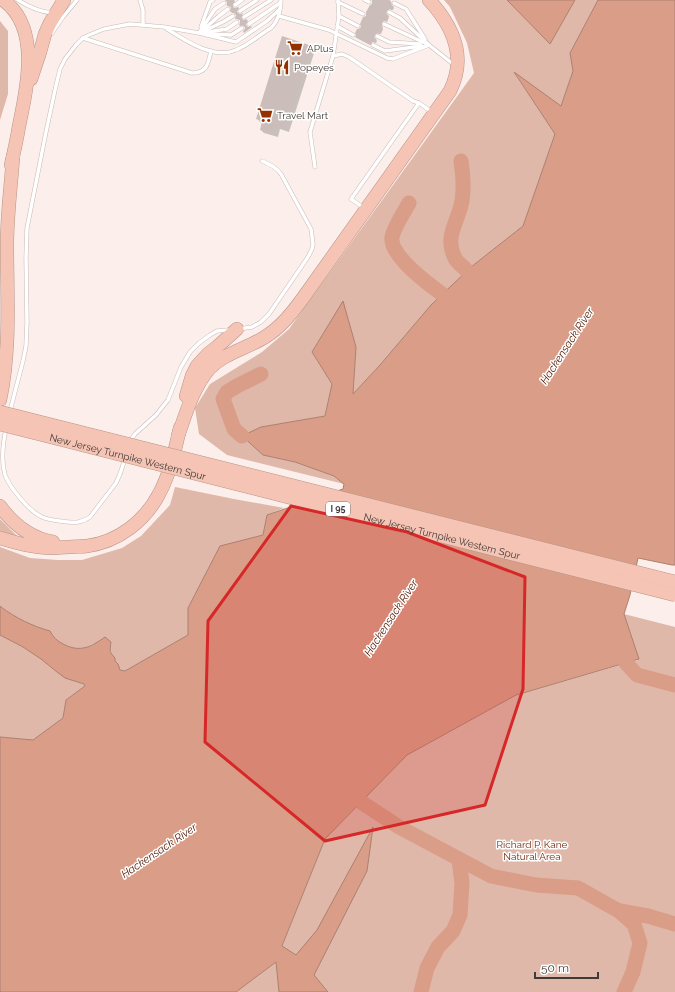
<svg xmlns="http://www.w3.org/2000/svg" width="675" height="992" font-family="Raleway,sans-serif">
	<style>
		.green { fill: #dfb8aa }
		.water { fill: #da9d87; stroke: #ac8070 }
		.shadow { fill: #0003 }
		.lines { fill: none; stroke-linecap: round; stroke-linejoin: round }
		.river { stroke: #da9d87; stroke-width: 15 }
		.building { fill: #cbbeba }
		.service-casing { stroke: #c7bbb7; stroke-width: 4.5 }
		.motorway-casing { stroke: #b69489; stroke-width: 14 }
		.service { stroke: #fff; stroke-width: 3.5 }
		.motorway { stroke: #f5c4b4; stroke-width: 13 }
		.motorway-bridge-casing { stroke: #b69489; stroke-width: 14; stroke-linecap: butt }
		.motorway-bridge { stroke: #f5c4b4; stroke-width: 13 }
		.marked { fill: #d62828; fill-opacity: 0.2; stroke: #d62828; stroke-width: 3; stroke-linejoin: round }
		.labels { text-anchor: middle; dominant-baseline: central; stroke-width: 3; stroke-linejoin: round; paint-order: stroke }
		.shield { fill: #fff; stroke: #797674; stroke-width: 1 }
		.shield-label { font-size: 9px; font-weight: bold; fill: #403b39 }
		.poi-label { font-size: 10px; fill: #403b39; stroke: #fff; text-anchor: start }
		.street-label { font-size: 10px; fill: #403b39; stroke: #fff }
		.park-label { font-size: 10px; fill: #72290b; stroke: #fff }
		.water-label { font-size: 11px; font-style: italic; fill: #4f1803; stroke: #fff }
	</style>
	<rect width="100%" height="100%" fill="#fcefeb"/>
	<g class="green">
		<polygon points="444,0 507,0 550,43 575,0 598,0 570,53 573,71 561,106 515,74 555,134 523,226 471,267 431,305 380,365 353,394 356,347 343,302 312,352 332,384 325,416 261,427 263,455 295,462 334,476 344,484 227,455 199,434 195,408 210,384 262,352 289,329 474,73 467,43 450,7"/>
		<polygon points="0,21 8,31 8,94 0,120"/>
		<path d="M175 487 234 499 284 508 267 515 263 535 220 547 188 608V635L125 671 120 670C113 659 110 655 111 642 106 642 100 642 96 643 92 644 88 647 84 648 71 652 55 643 50 631 32 626 16 618 1 607L0 606V547L30 558 58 560H82L122 548 141 536 170 505Z"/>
		<polygon points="0,519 20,539 0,531"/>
		<polygon points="624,614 675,627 675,992 236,992 276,962 325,839 407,755 516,695 638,660"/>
		<polygon points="0,635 23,647 41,659 57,672 78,682 85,684 85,686 66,700 63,718 33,740 0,737"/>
	</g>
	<g class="water">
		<polygon points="507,0 575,0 550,44"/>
		<path d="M598 0H675V565H672L638 558 630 595 624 614 639 659 516 695 407 755 325 839 282 946 296 955 317 930 373 827 367 871 314 975 328 992H279L276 962 236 992H0V737L33 740 63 718 66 700 85 686 84 684 65 678 57 672 41 659 23 647 0 635V606L1 607C16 618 32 626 50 631 53 637 57 641 63 644 80 653 91 647 105 637L111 642C110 650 109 652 115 658V661L118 664 120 670 125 671 188 635V608L220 546 263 535 267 515 343 489 344 484 334 476 295 462 263 455 242 436 261 427 325 416 332 384 312 352 343 301 356 347 353 394 380 365 431 305 471 267 523 226 555 134 514 72 561 106 573 71 570 53Z"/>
	</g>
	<g class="shadow">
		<polygon points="224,0 233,0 235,2 233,4 233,8 235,9 238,8 239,9 237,11 237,14 243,15 241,18 242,20 247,21 248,22 246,24 246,27 244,25 241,26 240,25 241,20 236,19 237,14 232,12 232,7 229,6 227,0"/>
		<polygon points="373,0 387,0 392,3 391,6 394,8 393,10 390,9 387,11 386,15 389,17 387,22 384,21 382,23 382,27 383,29 381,34 378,33 375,35 374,39 377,41 376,43 372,42 371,45 357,38 360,30 373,4"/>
		<polygon points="311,47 315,50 289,132 280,129 278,137 264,133 261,130 263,123 260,122 257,118"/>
	</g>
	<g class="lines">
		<g class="river">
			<path d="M461 161C463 174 464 188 462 201 458 223 443 237 456 260 459 264 464 267 467 271"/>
			<path d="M409 203C404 212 394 227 392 237 389 255 428 284 442 294"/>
			<polyline points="242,436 234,429 223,399 227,392 237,386 261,374"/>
			<polyline points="626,663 637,675 675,685"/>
			<polyline points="361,802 399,827 491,876 536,885 578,888 619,911 634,924 640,943 633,972 624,992"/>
			<polyline points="620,911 648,916 675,924"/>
			<polyline points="421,992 427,968 438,947 453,931 460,915 462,883 459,860"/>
		</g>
	</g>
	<g class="building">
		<polygon points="225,0 234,0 235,1 232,3 232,7 235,8 238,7 239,8 237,10 237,12 240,14 243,13 241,17 242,19 244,20 246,19 248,21 246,23 246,25 248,27 251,26 252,27 244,33 243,31 245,29 245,27 242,25 240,26 239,25 240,23 240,20 238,19 235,19 236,15 234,13 232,13 230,11 231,7 229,6 227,6 227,2"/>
		<polygon points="372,0 389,0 391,1 391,4 394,7 392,10 389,9 386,10 386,13 389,16 386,21 383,21 381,22 381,26 383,27 380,34 376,33 374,34 374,37 377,40 375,42 372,42 370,45 355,37 356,35 355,33 357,29 359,29 361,27 360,24 363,17 366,16 366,12 370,5 372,4"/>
		<polygon points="282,36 312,46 285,129 277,126 274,134 260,130 262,121 256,119"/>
	</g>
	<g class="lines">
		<defs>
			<g id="service">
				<path d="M18 0C29 7 40 12 53 13"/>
				<polyline points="140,0 143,10 143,25"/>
				<polyline points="365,0 369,2"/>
				<polyline points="338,2 363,14"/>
				<polyline points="394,3 406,9 425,39"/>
				<polyline points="235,5 242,0"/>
				<polyline points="240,11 257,0"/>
				<polyline points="389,12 400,18 429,45 453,64"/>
				<polyline points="279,16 329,30 387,58 393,59 429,45"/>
				<polyline points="339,16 358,26"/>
				<polyline points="244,17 271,0"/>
				<polyline points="249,24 280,3"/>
				<polyline points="384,24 427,44"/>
				<polyline points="337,26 353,35"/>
				<polyline points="201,27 210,2 213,0"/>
				<path d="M167 29C186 41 214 60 236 50 249 45 259 35 271 28 279 20 280 11 281 0"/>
				<polyline points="203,30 219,16 228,9"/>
				<polyline points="204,31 223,22 233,16"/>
				<polyline points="52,33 63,17 77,0"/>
				<polyline points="199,33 215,9 224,3"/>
				<polyline points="202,33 227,29 237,22"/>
				<polyline points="210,34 231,35 242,28"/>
				<polyline points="377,36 389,42 420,44"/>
				<path d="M83 38 192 73C207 73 208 64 211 51"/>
				<polyline points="373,45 385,51 422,46"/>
				<polyline points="333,56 342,54 349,57 413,101 419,103 432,112"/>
				<polyline points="315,167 310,132 333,56 339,16 338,0"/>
				<polyline points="364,208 351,199 419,103"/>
				<path d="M239 329 252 327 261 322 269 314 308 257 312 249 313 244 311 229 281 174C276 167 270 164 262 161"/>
				<polyline points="10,411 23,361 26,346 27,323 26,258 27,228 46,132 55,90 60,69 65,59 76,45 83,38 89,35 104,29 130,24 164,27 199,33 236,42 267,21 280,9"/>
				<path d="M6 429C3 443 1 461 5 475 10 488 29 511 42 517 48 520 71 523 78 522 83 521 86 520 90 517L116 483 120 474 125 459"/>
				<polyline points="130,441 135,434 156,415 168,400 181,367 190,352 199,343 210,335 217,331 229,330"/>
			</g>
			<g id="motorway">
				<path d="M3 0C41 27 27 88 19 126 17 139 14 152 11 165"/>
				<polyline points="31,79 40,52 45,34 50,23 64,0"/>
				<polyline points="186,396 192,376 197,366 208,354 217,347 237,329"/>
				<path d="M0 400C11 348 7 297 7 245 7 215 11 186 13 157"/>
				<path d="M178 436C186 413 193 388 209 369 224 353 246 349 265 337 281 327 292 313 303 298L450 91C467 57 453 26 429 0"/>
				<path d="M0 506C13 524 31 538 53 542"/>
				<path d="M0 538C16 543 34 548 51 548 57 548 63 547 69 547 75 546 81 547 87 546 118 542 145 521 159 494 170 474 175 450 180 428"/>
			</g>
		</defs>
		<use href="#service" class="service-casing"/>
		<use href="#motorway" class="motorway-casing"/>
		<use href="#service" class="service"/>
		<use href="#motorway" class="motorway"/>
		<defs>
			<g id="motorway-bridge">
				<polyline points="0,412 675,582"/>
				<path id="s1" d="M0 424 675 595"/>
			</g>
		</defs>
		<use href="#motorway-bridge" class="motorway-bridge-casing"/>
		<use href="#motorway-bridge" class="motorway-bridge"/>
	</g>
	<path class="marked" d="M291 506 407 532 525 577 523 689 485 805 325 841 205 742 208 621Z"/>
	<defs>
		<symbol id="supermarket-bare" viewBox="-9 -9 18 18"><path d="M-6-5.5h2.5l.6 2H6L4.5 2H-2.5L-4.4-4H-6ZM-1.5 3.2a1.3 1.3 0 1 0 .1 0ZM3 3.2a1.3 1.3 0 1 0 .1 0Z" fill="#953100" stroke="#fff" stroke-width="2.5" paint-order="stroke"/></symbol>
		<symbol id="restaurant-bare" viewBox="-9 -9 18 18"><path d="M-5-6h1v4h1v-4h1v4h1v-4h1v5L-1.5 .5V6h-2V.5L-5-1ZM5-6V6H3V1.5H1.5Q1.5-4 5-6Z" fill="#953100" stroke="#fff" stroke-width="2.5" paint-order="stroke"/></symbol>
	</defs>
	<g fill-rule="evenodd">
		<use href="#supermarket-bare" x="284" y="37" width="22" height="22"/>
		<use href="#restaurant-bare" x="271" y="56" width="22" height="22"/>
		<use href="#supermarket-bare" x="254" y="104" width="22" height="22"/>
	</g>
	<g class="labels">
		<rect class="shield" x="326" y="502" width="24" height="14" rx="3"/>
		<g class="shield-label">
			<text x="338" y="509">I 95</text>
		</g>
		<g class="poi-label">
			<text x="307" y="48">APlus</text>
			<text x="294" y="67">Popeyes</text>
			<text x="277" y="115">Travel Mart</text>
		</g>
		<g class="street-label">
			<text stroke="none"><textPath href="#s1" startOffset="132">New Jersey Turnpike Western Spur</textPath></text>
			<text stroke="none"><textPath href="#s1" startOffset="456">New Jersey Turnpike Western Spur</textPath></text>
		</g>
		<g class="park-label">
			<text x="532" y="844">Richard P. Kane<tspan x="532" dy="12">Natural Area</tspan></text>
		</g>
		<g class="water-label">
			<text transform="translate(567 346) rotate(-57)">Hackensack River</text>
			<text transform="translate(391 618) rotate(-57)">Hackensack River</text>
			<text transform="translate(159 851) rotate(-34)">Hackensack River</text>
		</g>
	</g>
	<path d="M535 972v6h63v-6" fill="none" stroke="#403b39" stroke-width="2"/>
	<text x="541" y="972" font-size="12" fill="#403b39" stroke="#ffffff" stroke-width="3" paint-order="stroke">50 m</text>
</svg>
